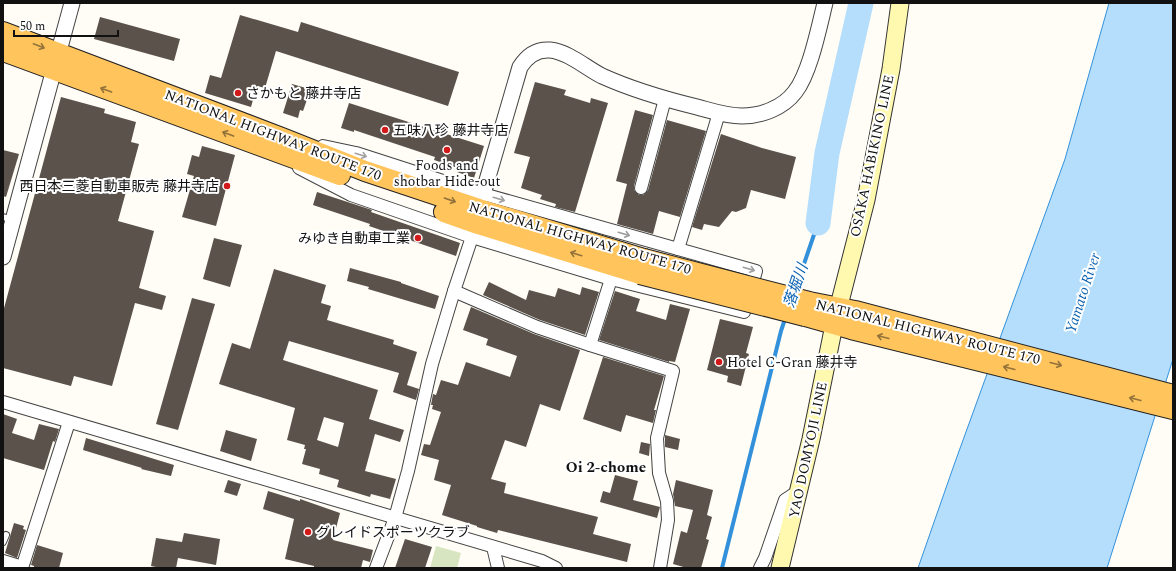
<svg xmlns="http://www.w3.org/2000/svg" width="1176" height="571" font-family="Spectral,'Noto Sans JP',serif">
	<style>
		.cemetery { fill: #d8e5c1 }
		.water { fill: #b4defc; stroke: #3391db }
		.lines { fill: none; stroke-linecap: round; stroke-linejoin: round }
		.stream { stroke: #3391db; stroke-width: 4 }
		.river { stroke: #b4defc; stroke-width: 25 }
		.building { fill: #5b524c; fill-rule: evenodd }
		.service-casing { stroke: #444; stroke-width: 8 }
		.minor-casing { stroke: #444; stroke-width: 14 }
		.tertiary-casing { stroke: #444; stroke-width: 17 }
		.secondary-casing { stroke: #333; stroke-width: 19 }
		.trunk-casing { stroke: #222; stroke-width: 22 }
		.service { stroke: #fff; stroke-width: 6 }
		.minor { stroke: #fff; stroke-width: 12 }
		.tertiary { stroke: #fff; stroke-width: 15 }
		.secondary { stroke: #fff9b0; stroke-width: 17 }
		.trunk { stroke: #ffc45c; stroke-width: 20 }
		.trunk-bridge-casing { stroke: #222; stroke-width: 22; stroke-linecap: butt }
		.trunk-bridge { stroke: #ffc45c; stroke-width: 20 }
		.oneway { stroke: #94733a }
		.oneway2 { stroke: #a0a0a0 }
		.poi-dot { fill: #d1191a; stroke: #fff; stroke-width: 1.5 }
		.labels { text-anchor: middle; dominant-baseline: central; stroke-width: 4; stroke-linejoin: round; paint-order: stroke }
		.poi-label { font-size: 14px; fill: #111; stroke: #fff; text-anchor: start }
		.street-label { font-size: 14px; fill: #111; stroke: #fff }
		.water-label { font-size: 15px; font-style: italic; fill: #0b62b1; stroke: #fff }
		.neighbourhood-label { font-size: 15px; font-weight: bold; fill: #111; stroke: #fff }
	</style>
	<rect width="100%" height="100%" fill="#fffdf5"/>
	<polygon class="cemetery" points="436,546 461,553 457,568 430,568"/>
	<polygon class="water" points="1109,3 1173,3 1173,359 1107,568 918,568 954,465 1065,159"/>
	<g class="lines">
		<g class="stream">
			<polyline points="794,293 818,223"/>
			<polyline points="722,568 781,331 786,316"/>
		</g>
		<polyline class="river" points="818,223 827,153 861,3"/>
	</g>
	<g class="building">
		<polygon points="240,15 298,32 301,22 459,72 448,106 276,51 265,88 257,86 251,107 205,93 210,75 221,78"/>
		<polygon points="100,17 180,39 174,61 94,39"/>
		<polygon points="535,82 566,90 564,95 590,103 591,98 608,103 575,212 555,207 556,204 540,199 542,195 521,188 530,157 514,153"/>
		<polygon points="292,84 306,88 304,92 309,94 303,111 300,110 298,118 283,113"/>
		<polygon points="61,97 105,109 104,113 136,122 131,142 139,144 118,221 154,231 139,288 166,296 162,310 135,303 112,386 74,376 71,386 3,368 3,312"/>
		<polygon points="349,103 484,146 474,178 457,172 458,168 434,160 435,157 354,130 354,132 341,128"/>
		<polygon points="635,110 653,115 634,186 634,190 639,195 643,195 648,190 667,120 706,131 680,217 659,211 653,234 617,224 627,184 616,181"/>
		<polygon points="721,134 762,148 796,157 785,199 751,190 746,208 736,212 732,211 719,227 704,224 702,230 692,227"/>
		<polygon points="202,146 235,155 216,226 182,217 194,176 187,174 192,155 199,157"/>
		<polygon points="3,150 19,154 6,197 3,196"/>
		<polygon points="317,192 372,210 371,212 460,243 456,256 369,226 370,224 313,205"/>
		<polygon points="214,238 242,245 230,287 203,279"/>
		<polygon points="350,268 401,282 401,283 439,296 435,309 368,289 369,287 347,281"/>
		<path d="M274 269 326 285 321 303 331 306 327 320 394 340 393 344 417 352 407 385 419 389 416 400 393 392 399 373 289 341 283 360 378 390 369 419 404 430 400 442 375 434 365 471 396 479 390 499 371 494 370 497 337 487 339 480 319 474 320 469 302 464 306 449H304L305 445 287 440 295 408 219 384 232 343 250 349ZM324 417 344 423 338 447 317 440Z"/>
		<polygon points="489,282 526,300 529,290 555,297 558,288 580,295 582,287 599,292 585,335 540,320 483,295"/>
		<polygon points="615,291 640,299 636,311 666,320 670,304 690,309 675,362 669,361 669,362 599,340"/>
		<polygon points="192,298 215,304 178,430 156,424"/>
		<polygon points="471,307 534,334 580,350 560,411 540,404 526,447 505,440 491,479 506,483 504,493 598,517 593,534 631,544 627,562 498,530 497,533 477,527 477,526 442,515 451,485 434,480 439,460 421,455 424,444 430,445 441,412 432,409 433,405 431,405 433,394 436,395 441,380 458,385 466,362 510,377 517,356 486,345 488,339 463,330"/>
		<polygon points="720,319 753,327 746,353 749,354 741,386 727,382 728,376 707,370"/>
		<polygon points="603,357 664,376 654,410 656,410 653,423 626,415 621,432 583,419"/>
		<polygon points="3,414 17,419 12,433 34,440 39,424 59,429 55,442 53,441 44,470 3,458"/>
		<polygon points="226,430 257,439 251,461 220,451"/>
		<polygon points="665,435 680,439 678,450 665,447"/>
		<polygon points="86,438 174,465 171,476 141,469 142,468 83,450"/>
		<polygon points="641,442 650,444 649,456 639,453"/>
		<polygon points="615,475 638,481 633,500 660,507 657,518 600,502 603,491 610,493"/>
		<polygon points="228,480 241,484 237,496 224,492"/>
		<polygon points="676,480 713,490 707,515 712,517 706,539 709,540 701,568 687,568 673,564 681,531 687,533 693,510 675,506 673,494"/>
		<polygon points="268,491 300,501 300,499 340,513 333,540 373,550 370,562 363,560 361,568 314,568 314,566 285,559 294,519 263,509"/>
		<polygon points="14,523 24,526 23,529 26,530 17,558 5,553"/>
		<polygon points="184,533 220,539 216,565 178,558 176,568 161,568 151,566 156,538 182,542"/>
		<polygon points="405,539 432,547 425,568 395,568"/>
		<polygon points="37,545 63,553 59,568 34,568 34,566 31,565"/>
	</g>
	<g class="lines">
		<defs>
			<g id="service">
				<polyline points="3,217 13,220"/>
				<polyline points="3,542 6,535"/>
			</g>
			<g id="minor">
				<polyline points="299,168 351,195 472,237 611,279 744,312 756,271 483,194 356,153 323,146"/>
				<polyline points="641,188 665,99"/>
				<polyline points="678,249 719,113"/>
				<polyline points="611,279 590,345 673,371 657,438 659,473 667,501 668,520 660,568"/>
				<polyline points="454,291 537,327 590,345"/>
				<polyline points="3,402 542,561 556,568"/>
				<polyline points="493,547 498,568"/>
				<polyline points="3,561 16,565"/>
				<polyline points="22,568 69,422"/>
				<polyline points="376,568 395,518 408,471 432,364 454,291 472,237"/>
				<polyline points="760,568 765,558 785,500 800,490"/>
			</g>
			<g id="tertiary">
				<path d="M483 194 520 67C527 56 537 49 550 50 569 52 586 68 602 76 633 90 664 99 697 107 712 111 726 116 742 116 761 116 783 108 795 92 810 73 819 27 825 3"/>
				<polyline points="3,257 72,3"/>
			</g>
			<polyline id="secondary" points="780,568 811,439 834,325 866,200 891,69 900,3"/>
			<g id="trunk">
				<polyline points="3,32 282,138 365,171 479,209 644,259"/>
				<polyline points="3,51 340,175"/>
				<polyline points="444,212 478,224 640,274"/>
				<polyline points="809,302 855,311 1173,395"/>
				<polyline points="805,316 851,329 1173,409"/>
			</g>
		</defs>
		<use href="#service" class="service-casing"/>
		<use href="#minor" class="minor-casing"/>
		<use href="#tertiary" class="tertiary-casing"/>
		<use href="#secondary" class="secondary-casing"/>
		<use href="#trunk" class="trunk-casing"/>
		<use href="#service" class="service"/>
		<use href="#minor" class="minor"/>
		<use href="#tertiary" class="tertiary"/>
		<use href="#secondary" class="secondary"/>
		<use href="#trunk" class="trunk"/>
		<defs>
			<g id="trunk-bridge">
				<polyline points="644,259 809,302"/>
				<polyline points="640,274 805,316"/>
			</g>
		</defs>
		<use href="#trunk-bridge" class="trunk-bridge-casing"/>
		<use href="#trunk-bridge" class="trunk-bridge"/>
	</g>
	<defs><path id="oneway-shaft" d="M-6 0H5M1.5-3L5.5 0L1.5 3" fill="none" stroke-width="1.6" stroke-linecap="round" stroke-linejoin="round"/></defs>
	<g class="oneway">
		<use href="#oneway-shaft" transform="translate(39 46) rotate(21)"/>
		<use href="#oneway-shaft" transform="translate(106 90) rotate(-160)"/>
		<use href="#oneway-shaft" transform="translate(228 134) rotate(-160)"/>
		<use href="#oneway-shaft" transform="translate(450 200) rotate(19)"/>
		<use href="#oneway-shaft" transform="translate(576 254) rotate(-163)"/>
		<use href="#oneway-shaft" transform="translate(883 337) rotate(-166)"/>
		<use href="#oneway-shaft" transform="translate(1056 364) rotate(15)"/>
		<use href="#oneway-shaft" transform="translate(1009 368) rotate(-166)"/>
		<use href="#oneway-shaft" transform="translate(1135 399) rotate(-166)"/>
	</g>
	<g class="oneway2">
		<use href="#oneway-shaft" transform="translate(361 155) rotate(17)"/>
		<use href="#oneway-shaft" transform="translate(499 199) rotate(16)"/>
		<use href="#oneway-shaft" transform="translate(624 234) rotate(16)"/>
		<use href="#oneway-shaft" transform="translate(749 269) rotate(16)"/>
	</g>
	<g class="poi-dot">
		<circle cx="238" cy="93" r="4"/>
		<circle cx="385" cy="130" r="4"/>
		<circle cx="447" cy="150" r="4"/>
		<circle cx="227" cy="186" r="4"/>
		<circle cx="418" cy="238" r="4"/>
		<circle cx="719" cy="362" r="4"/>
		<circle cx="308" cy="532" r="4"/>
	</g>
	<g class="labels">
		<g class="poi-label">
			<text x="246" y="93">さかもと 藤井寺店</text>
			<text x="393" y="130">五味八珍 藤井寺店</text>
			<text x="447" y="165" text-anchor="middle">Foods and<tspan x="447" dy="16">shotbar Hide-out</tspan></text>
			<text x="219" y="186" text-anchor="end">西日本三菱自動車販売 藤井寺店</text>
			<text x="410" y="238" text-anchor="end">みゆき自動車工業</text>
			<text x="727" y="362">Hotel C-Gran 藤井寺</text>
			<text x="316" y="532">グレイドスポーツクラブ</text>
		</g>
		<g class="street-label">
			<text transform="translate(273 135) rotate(21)">NATIONAL HIGHWAY ROUTE 170</text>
			<text transform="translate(872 156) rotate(-78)">OSAKA HABIKINO LINE</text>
			<text transform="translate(580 238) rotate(16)">NATIONAL HIGHWAY ROUTE 170</text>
			<text transform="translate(928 332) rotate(14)">NATIONAL HIGHWAY ROUTE 170</text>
			<text transform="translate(808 450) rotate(-78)">YAO DOMYOJI LINE</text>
		</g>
		<g class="water-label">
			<text transform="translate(796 286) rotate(-71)">落堀川</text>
			<text transform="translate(1083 293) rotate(-72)">Yamato River</text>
		</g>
		<g class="neighbourhood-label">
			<text x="606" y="467">Oi 2-chome</text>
		</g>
	</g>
	<rect width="1176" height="571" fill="none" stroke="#111111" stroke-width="8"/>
	<path d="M14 30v6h104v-6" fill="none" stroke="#111111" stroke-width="2"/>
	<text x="20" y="30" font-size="12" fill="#111111" stroke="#ffffff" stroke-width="3" paint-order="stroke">50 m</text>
</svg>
